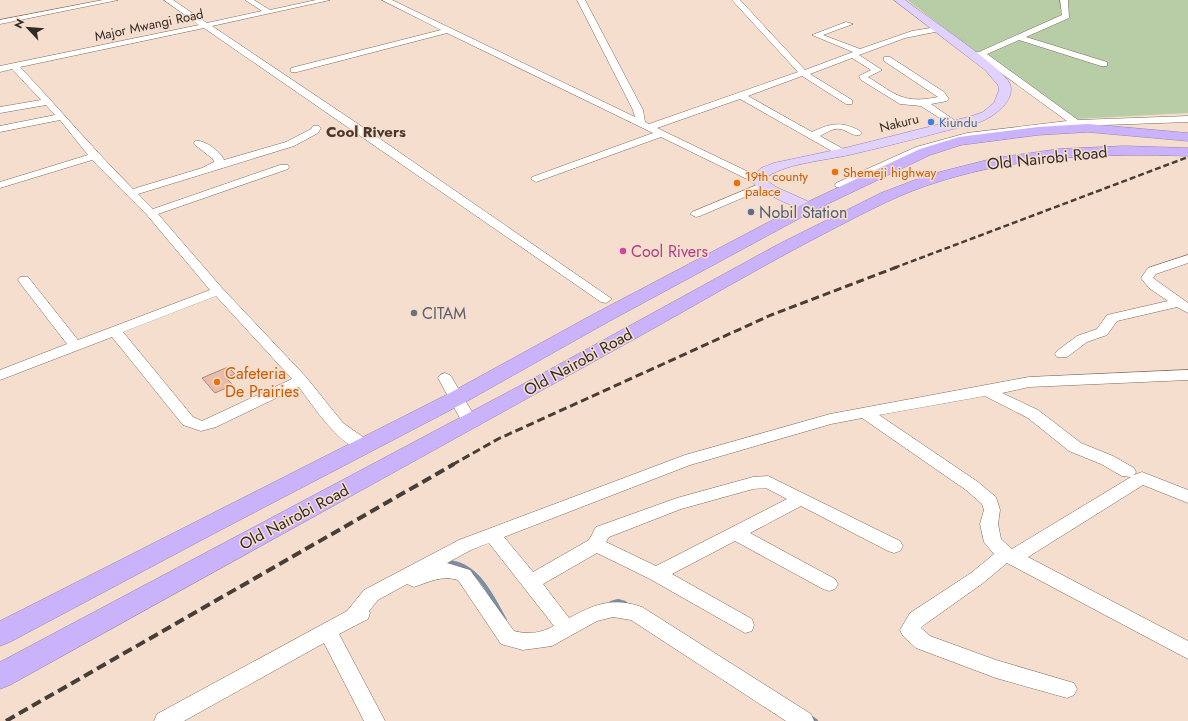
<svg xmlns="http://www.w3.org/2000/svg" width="1188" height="721" font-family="Jost,sans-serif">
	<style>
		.green { fill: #b7cda5 }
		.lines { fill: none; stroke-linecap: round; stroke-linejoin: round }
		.stream { stroke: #7c8da6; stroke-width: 4 }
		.building { fill: #ecbba7; stroke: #a28a80 }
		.minor-casing { stroke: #7d6a5b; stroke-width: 1 }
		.major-casing { stroke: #9583b0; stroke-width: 1 }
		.highway-casing { stroke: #9583b0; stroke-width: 1 }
		.minor { fill: #fff; fill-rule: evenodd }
		.major { fill: #e0d1fd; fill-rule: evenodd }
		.highway { fill: #cbb3fc; fill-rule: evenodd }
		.rail-far2 { stroke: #483e37; stroke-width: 2.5; stroke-dasharray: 6 3; stroke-linecap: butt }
		.rail-far1 { stroke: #483e37; stroke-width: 3; stroke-dasharray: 8 4; stroke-linecap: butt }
		.rail { stroke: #483e37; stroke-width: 4; stroke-dasharray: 10 5; stroke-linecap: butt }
		.shop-dot { fill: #3f7fe0; stroke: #f5dece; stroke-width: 1.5 }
		.food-dot { fill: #e8710a; stroke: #f5dece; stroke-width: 1.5 }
		.service-dot { fill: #5c6f8a; stroke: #f5dece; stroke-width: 1.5 }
		.hotel-dot { fill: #d1479c; stroke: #f5dece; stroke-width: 1.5 }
		.worship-dot { fill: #6b7280; stroke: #f5dece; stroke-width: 1.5 }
		.labels { text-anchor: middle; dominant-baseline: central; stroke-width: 3; stroke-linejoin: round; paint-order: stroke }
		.far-street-label { font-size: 13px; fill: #322a24; stroke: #f5dece }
		.far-shop-label { font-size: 13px; fill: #366cbe; stroke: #f5dece; text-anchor: start }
		.far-food-label { font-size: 13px; fill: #c56008; stroke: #f5dece; text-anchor: start }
		.far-quarter-label { font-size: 15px; font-weight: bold; fill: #48372a; stroke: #f5dece }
		.street-label { font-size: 16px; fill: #322a24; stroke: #f5dece }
		.service-label { font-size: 16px; fill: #4e5e75; stroke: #f5dece; text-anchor: start }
		.hotel-label { font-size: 16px; fill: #b23c85; stroke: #f5dece; text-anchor: start }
		.worship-label { font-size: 16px; fill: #5b616d; stroke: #f5dece; text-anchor: start }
		.food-label { font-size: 16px; fill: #c56008; stroke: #f5dece; text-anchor: start }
	</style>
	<rect width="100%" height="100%" fill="#f5dece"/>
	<polygon class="green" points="907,0 1188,0 1188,113 1075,119 981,55"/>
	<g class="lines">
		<g class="stream">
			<path d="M448 562C478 564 492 597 505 620"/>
			<polyline points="611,603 618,601 625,603"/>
			<polyline points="810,717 816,721"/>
		</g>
	</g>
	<polygon class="building" points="228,367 235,374 226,378 233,385 215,393 202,378"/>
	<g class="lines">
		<defs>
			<g id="minor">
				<polygon points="103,0 118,0 0,24 0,20"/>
				<path d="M164 0H173L207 23 262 11 245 0H254L270 10 316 0H330L212 26 370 132 612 299 606 303 601 302 204 28 20 67C58 107 94 150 133 189L202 168 214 162 213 159 195 145 194 143 195 141C204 139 221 152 224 160L286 142 311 129 313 126H319L321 128 318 133 294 146 138 194 153 209 280 165H288L289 167 288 169 158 214 222 288 306 377 343 423 370 442 372 446 370 450C346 457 311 403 299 387L216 427 201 431 183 425 112 337 0 380V370L67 344 20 283 18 280 20 277H28L78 340 210 290 147 215 92 160 0 188V182L88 155 60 120 0 132V126L55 115 46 105 0 113V107L41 100 12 69 0 72V66L199 25ZM216 296 292 379 202 421 193 417 123 332Z"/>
				<path d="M382 0H392L635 117 633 110 577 0H585L643 110 645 122 649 124 798 72 732 0H740L805 70 853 52 812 35 846 22 853 24 823 35 860 49 912 31 937 27 941 29 940 31 905 38 859 55 882 70 868 77C897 95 903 104 938 97L884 61V57H890L944 92 949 99 947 101 931 104 960 124 955 127 952 126 921 106 900 104 861 80 859 76 871 70 852 58 810 74 852 100V104H846L802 76 748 96 812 132C831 123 842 121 860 131L862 133 860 135C851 137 845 127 835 129 830 130 824 134 820 136L845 150 846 152 845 154H837L740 99 657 128 761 178 762 180 761 182H753L661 137 536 182 531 179 532 177 653 133 447 33 297 72H291V68L441 30Z"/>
				<polygon points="1060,0 1068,0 1069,18 1026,37 1107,62 1107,66 1101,66 1019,40 987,54 1078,120 1188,116 1188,122 1076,126 971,138 924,151 844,187 836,187 835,185 836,183 916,147 967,133 1067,121 979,57 970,57 966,55 970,53 979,52 1062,15"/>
				<polygon points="764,182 768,183 769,185 768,187 700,216 696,217 690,214 692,212"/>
				<polygon points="1188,255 1188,263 1156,274 1153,278 1188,303 1188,313 1177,307 1117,321 1107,335 1087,342 1067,357 1057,357 1055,354 1057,351 1077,336 1097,329 1107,315 1168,301 1149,288 1141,278 1148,268"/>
				<path d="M1188 370V380L1029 387 1002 393 1038 410 1081 443 1113 456 1134 468 1136 472 1134 475 1142 472 1188 490V503L1143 485 1028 557 1188 641V659L1007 563 983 583 924 625 921 628 930 636 996 660 1074 683 1077 689 1074 695 1067 698 996 678 916 648 903 636 900 630 910 613 971 573 994 554 984 542 980 524 984 510 982 504 966 490 862 418 831 424 690 465 504 537 533 572 589 540 596 527 677 498 753 477 768 476 900 541 903 546 900 551 894 553 888 551 801 506 750 533 835 579 838 584 835 589 829 591 823 589 735 541 672 574 752 619 754 625 752 631 745 633 650 579 597 553 543 584 569 618C595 604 613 597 642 607L811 714 814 721H786L631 620 613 617 597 621 552 646 523 650 501 644 458 580C441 575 429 582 414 587L407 584 378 600 369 611 370 613 368 619 339 634 385 721H364L324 643 184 721H154L157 714 347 611 364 590 459 540 685 455 830 414 1029 377ZM985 396 1028 418 1069 451 1101 464 1122 476 1131 477 1012 549 1001 539 998 524 1000 510 996 497 978 482 879 415ZM766 488 787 499 656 566 606 542 609 537 681 509 753 489ZM489 543 554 626C541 633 529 635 514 631L470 570 447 563 471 550Z"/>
				<polygon points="445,373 450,375 452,378 478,422 475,426 470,427 465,426 462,422 438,378 440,375"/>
			</g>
			<path id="major" d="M894 0H905C923 14 1004 68 1010 84 1016 101 993 117 980 122 937 133 893 145 849 155 828 160 780 164 765 179L776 187 814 204 816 207 814 210C801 213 758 191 750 180L761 168 774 163 849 147 972 116 983 112 994 103 999 90 998 85 985 70Z"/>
			<g id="highway">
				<polygon points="1088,124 1188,133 1188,141 1088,132 1038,135 961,145 930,155 815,210 606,323 462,404 213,534 10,642 0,646 0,621 448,394 592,315 803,204 920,149 959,137 1038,127"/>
				<path d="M1124 146 1188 148V156C1104 153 1021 156 941 181 903 192 868 211 833 229 761 266 691 308 620 347 417 460 213 572 10 685L0 689V662L527 382 777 245 881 193 928 175 995 158 1059 149Z"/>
			</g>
		</defs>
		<use href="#minor" class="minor-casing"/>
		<use href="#major" class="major-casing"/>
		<use href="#highway" class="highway-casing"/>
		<use href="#minor" class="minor"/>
		<use href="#major" class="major"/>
		<use href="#highway" class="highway"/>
		<polyline class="rail-far2" points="894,268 1188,157"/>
		<polyline class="rail-far1" points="452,465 498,439 771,315 897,267"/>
		<polyline class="rail" points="6,721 454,464"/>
	</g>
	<circle class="shop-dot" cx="931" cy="122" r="4"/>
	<g class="food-dot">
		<circle cx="835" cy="172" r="4"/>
		<circle cx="737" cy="183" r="4"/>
		<circle cx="217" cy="382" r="4"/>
	</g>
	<circle class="service-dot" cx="751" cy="212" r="4"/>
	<circle class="hotel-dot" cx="623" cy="251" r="4"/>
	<circle class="worship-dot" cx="414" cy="313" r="4"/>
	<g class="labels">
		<g class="far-street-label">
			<text transform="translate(149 25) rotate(-12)">Major Mwangi Road</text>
			<text transform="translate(899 123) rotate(-14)">Nakuru</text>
		</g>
		<g class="far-shop-label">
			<text x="939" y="122">Kiundu</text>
		</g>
		<g class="far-food-label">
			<text x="843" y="172">Shemeji highway</text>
			<text x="745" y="176">19th county<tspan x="745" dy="15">palace</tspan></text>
		</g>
		<g class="far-quarter-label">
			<text x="366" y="132">Cool Rivers</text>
		</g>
		<g class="street-label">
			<text transform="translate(1047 158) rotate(-6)">Old Nairobi Road</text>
			<text transform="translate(578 362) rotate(-29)">Old Nairobi Road</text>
			<text transform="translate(294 517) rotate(-28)">Old Nairobi Road</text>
		</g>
		<g class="service-label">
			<text x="759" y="212">Nobil Station</text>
		</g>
		<g class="hotel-label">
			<text x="631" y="251">Cool Rivers</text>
		</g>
		<g class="worship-label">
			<text x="422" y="313">CITAM</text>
		</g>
		<g class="food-label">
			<text x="225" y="373">Cafeteria<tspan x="225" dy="18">De Prairies</tspan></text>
		</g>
	</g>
	<g transform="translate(28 28) rotate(296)" stroke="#f5dece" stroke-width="3" paint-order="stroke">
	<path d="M0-3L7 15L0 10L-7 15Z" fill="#322a24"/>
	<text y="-6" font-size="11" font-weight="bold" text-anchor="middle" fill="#322a24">N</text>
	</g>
</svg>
